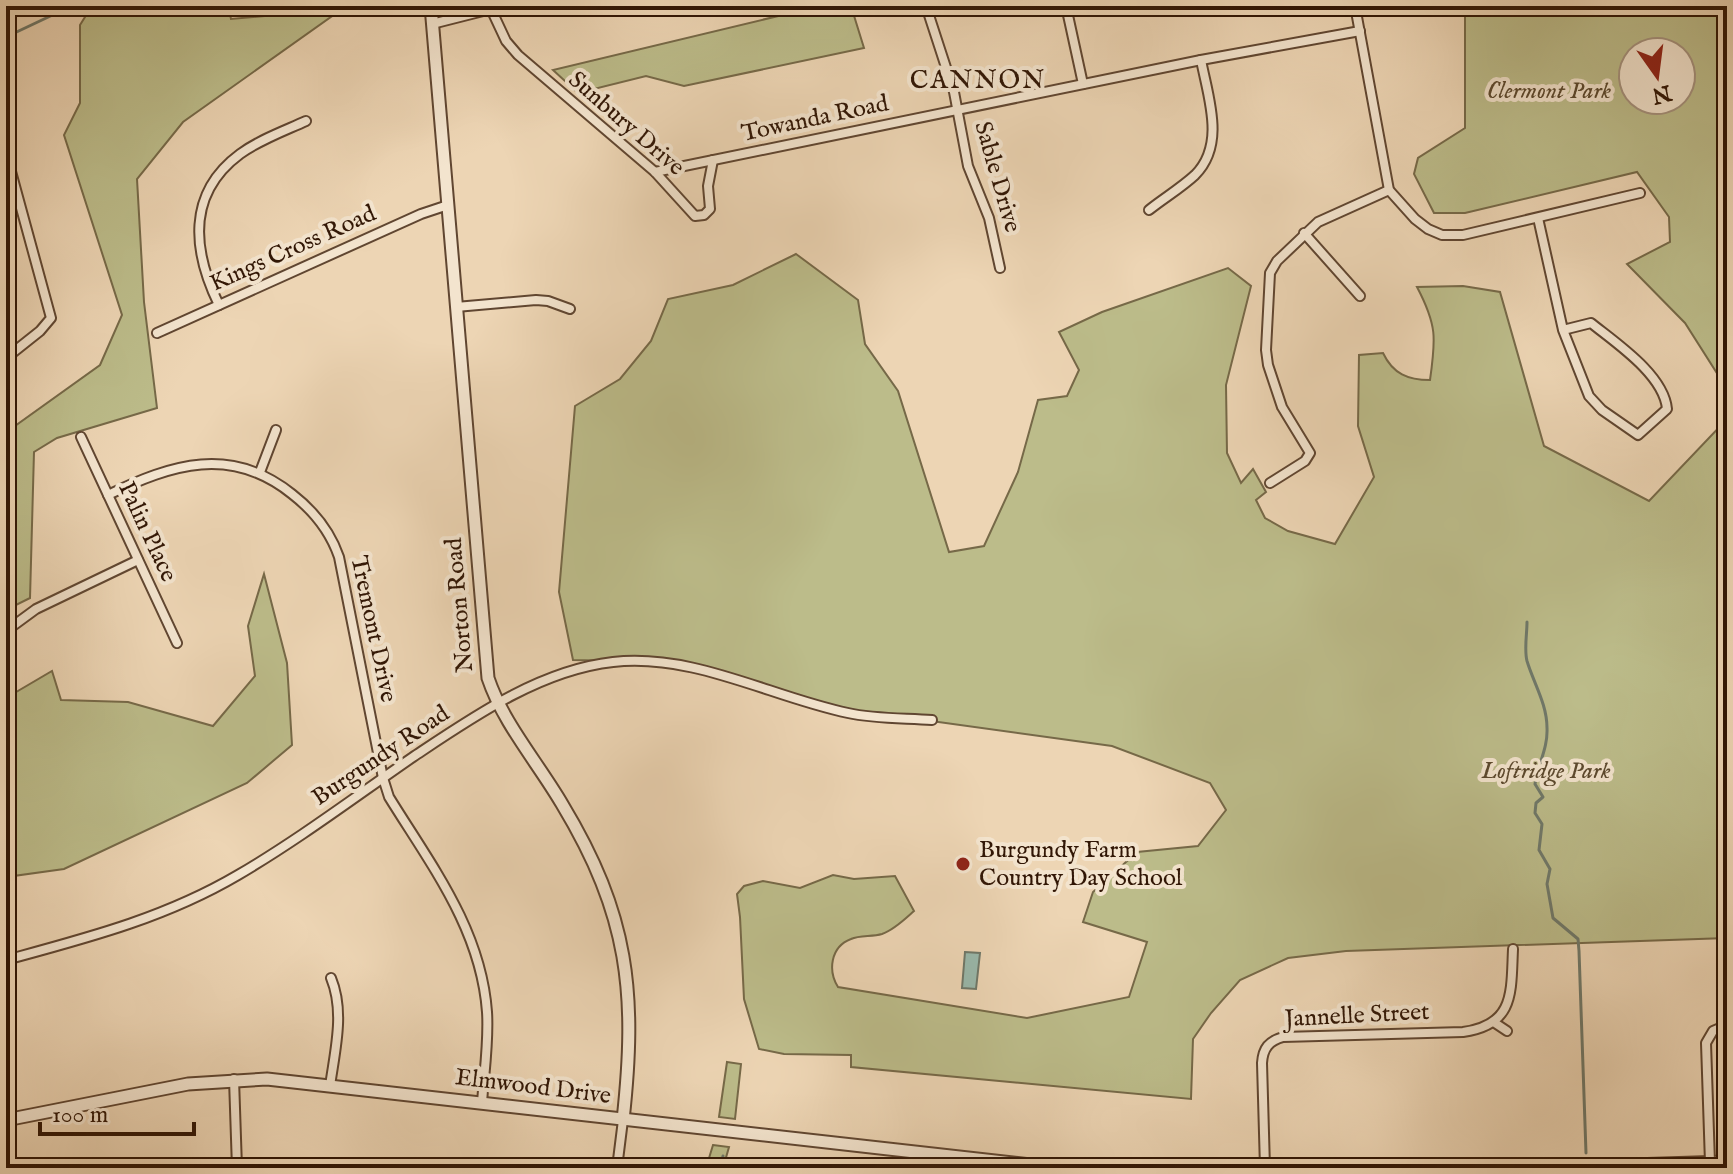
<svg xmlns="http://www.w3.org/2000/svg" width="1733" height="1174" font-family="'IM FELL English',serif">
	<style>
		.green { fill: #bcbc8a; stroke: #766948; stroke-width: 2; fill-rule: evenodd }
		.water { fill: #99b9ac; stroke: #6f7869; stroke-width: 2 }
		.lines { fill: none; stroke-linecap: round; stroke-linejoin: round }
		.stream { stroke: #6f7869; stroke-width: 3 }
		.minor-casing { stroke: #604631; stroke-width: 12 }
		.tertiary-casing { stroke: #604631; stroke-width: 15 }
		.secondary-casing { stroke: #311605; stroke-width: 16 }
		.minor { stroke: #f3e4ce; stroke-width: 8 }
		.tertiary { stroke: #f3e4ce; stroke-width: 11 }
		.secondary { stroke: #f3e4ce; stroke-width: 12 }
		.poi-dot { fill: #8f2418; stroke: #f3e4ce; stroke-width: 3 }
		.labels { text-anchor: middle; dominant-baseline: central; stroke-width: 8; stroke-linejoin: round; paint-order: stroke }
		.park-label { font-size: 24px; font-style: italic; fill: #5b482d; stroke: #f3e4ce }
		.street-label { font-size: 24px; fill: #311605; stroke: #f3e4ce }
		.poi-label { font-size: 24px; fill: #311605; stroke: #f3e4ce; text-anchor: start }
		.neighbourhood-label { font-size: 26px; letter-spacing: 2px; fill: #311605; stroke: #f3e4ce }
	</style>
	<rect width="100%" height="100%" fill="#edd5b4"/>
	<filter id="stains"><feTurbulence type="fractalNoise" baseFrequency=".0025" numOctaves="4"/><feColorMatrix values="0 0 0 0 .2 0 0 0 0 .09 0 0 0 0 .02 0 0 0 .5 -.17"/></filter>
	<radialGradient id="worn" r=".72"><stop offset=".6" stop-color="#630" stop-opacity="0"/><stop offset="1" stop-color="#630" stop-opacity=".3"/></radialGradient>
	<g class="green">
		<polygon points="84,6 228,6 231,19 342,9 183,122 137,179 144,302 157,408 57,438 34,452 30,598 6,610 6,438 15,426 100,365 122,315 64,135 80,103 80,25 85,17"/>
		<polygon points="820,6 851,6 864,48 684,86 646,76 578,93 553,70"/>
		<path d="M1465 6H1727V389L1685 323 1627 264 1670 242 1669 217 1637 172 1465 213H1434L1414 174 1418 158 1465 128ZM1681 52V100H1633V52Z"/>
		<path d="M796 254 858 300 865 344 898 391 949 552 984 546 1018 472 1038 400 1067 396 1079 370 1059 332 1102 312 1228 268 1251 286 1226 385 1227 453 1241 483 1253 469 1266 492 1256 500 1265 518 1288 531 1335 544 1374 477 1358 426 1359 355 1383 353C1393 374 1408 380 1430 380 1436 338 1437 325 1417 287L1463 286 1500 292 1544 446 1649 501 1727 419V938L1346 951 1288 958 1240 980 1211 1013 1193 1039 1191 1099 851 1067V1055L784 1054 759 1049 744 999 740 917 737 894 744 886 763 881 800 888 833 875 854 879 895 876 914 911C905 919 894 930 882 934 872 937 860 935 851 939 830 947 828 971 838 987L1027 1018 1129 997 1147 942 1083 922 1093 892 1137 852 1198 846 1226 810 1210 783 1112 746 830 707 664 662 573 660 559 592 575 406 620 379 651 341 668 299 733 285Z"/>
		<polygon points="264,574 287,663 292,745 247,783 64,869 6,877 6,698 52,671 61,700 128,702 213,726 255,676 248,626"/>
		<polygon points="727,1062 741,1064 735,1119 719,1117"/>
		<polygon points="713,1145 729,1147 723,1168 706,1168"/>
	</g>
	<polygon class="water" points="965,952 980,953 976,989 962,988"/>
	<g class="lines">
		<g class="stream">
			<polyline points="85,9 114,13 138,6"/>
			<polyline points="6,37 61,11 77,8"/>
			<path d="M1527 622C1527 634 1524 650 1527 661 1534 684 1547 704 1547 728 1548 748 1538 764 1535 784L1543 797 1536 803 1535 813 1542 824 1539 850 1550 869 1547 884 1553 918 1578 939 1579 951 1586 1153"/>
			<polyline points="720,1168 723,1156"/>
		</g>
		<defs>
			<g id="minor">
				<polyline points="926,6 954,92 968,166 989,218 1000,268"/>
				<polyline points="1066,6 1083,84"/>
				<polyline points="1355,6 1389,190 1415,219 1428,229 1442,235 1463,235 1640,193"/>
				<polyline points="491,9 506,41 518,55 655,172 695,216 704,215 710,209 708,186 713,160"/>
				<polyline points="432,24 503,6"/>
				<polyline points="6,153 51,318 40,331 6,358"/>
				<polyline points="655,172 1201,60 1360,31"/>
				<path d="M1149 210C1164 198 1181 188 1195 175 1226 144 1208 97 1201 60"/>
				<path d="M1538 218 1563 330 1589 396 1602 410 1638 435 1667 409C1664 375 1616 343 1591 323L1563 330"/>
				<polyline points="1304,233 1360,296"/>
				<path d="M219 305C193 252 186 194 240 154 259 140 284 131 306 121"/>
				<polyline points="456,307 536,300 548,301 570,309"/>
				<polyline points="157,333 421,214 448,205"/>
				<polyline points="81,437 177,643"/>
				<polyline points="260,472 276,430"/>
				<polyline points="1270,483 1305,461 1310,453 1282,407 1268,365 1266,350 1270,273 1277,261 1318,222 1389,190"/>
				<path d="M108 495C172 464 231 445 292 494 314 511 330 531 339 557L383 778 389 797C431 865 481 929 487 1012 489 1042 484 1073 482 1103"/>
				<polyline points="6,631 36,609 138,560"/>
				<path d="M6 960C87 938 165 918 238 875 298 840 355 797 413 757 473 717 540 670 613 662 694 653 771 697 848 713 875 719 905 718 932 720"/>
				<polyline points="1495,1023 1507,1031"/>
				<polyline points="234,1079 237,1168"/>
				<path d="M330 1086C335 1050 345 1012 331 978"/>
				<polyline points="1710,1163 1706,1043 1713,1031 1727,1025"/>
				<polyline points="617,1168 623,1120"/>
				<path d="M1265 1168 1262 1063C1263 1048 1269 1041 1283 1037L1463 1032C1515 1025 1511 992 1513 949"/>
			</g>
			<g id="tertiary">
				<path d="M431 6 488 678C503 723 538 763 562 804 629 915 637 993 623 1120"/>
				<polyline points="6,1120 188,1084 267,1079 1057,1168"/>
				<polyline points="1535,1168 1727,1162"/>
			</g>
			<polyline id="secondary" points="6,10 12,6"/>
		</defs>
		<use href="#minor" class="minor-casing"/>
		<use href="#tertiary" class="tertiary-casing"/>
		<use href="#secondary" class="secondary-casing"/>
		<use href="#minor" class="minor"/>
		<use href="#tertiary" class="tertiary"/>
		<use href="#secondary" class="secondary"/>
	</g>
	<circle class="poi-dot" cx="963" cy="864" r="8"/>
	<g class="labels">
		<g class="park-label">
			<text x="1549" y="91">Clermont Park</text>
			<text x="1546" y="771">Loftridge Park</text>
		</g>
		<g class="street-label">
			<text transform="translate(815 119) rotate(-12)">Towanda Road</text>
			<text transform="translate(626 124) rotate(41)">Sunbury Drive</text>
			<text transform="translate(997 177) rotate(74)">Sable Drive</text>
			<text transform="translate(293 249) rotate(-24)">Kings Cross Road</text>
			<text transform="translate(147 532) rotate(65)">Palin Place</text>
			<text transform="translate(460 605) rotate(-95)">Norton Road</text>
			<text transform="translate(373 629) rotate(78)">Tremont Drive</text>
			<text transform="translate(381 756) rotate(-34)">Burgundy Road</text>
			<text transform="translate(1357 1016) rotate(-3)">Jannelle Street</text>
			<text transform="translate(533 1087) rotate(7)">Elmwood Drive</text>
		</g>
		<g class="poi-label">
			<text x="979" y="850">Burgundy Farm<tspan x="979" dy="28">Country Day School</tspan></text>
		</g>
		<g class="neighbourhood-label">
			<text x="978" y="80">CANNON</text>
		</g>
	</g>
	<rect width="1733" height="1174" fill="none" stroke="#edd5b4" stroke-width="32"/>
	<rect x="8" y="8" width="1717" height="1158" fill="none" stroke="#311605" stroke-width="4"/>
	<rect x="16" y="16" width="1701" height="1142" fill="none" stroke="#311605" stroke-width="2"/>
	<g transform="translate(1657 76) rotate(166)"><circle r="38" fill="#f3e4ce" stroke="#a5927e" stroke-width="2"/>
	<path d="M0-6L14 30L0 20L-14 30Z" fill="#8f2418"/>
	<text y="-12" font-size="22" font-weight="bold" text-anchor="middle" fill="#311605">N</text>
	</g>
	<path d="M40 1122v12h154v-12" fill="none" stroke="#311605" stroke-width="4"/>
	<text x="52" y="1122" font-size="24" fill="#311605" stroke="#f3e4ce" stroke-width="6" paint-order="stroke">100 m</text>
	<rect width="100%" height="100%" filter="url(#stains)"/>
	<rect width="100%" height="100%" fill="url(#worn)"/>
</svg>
